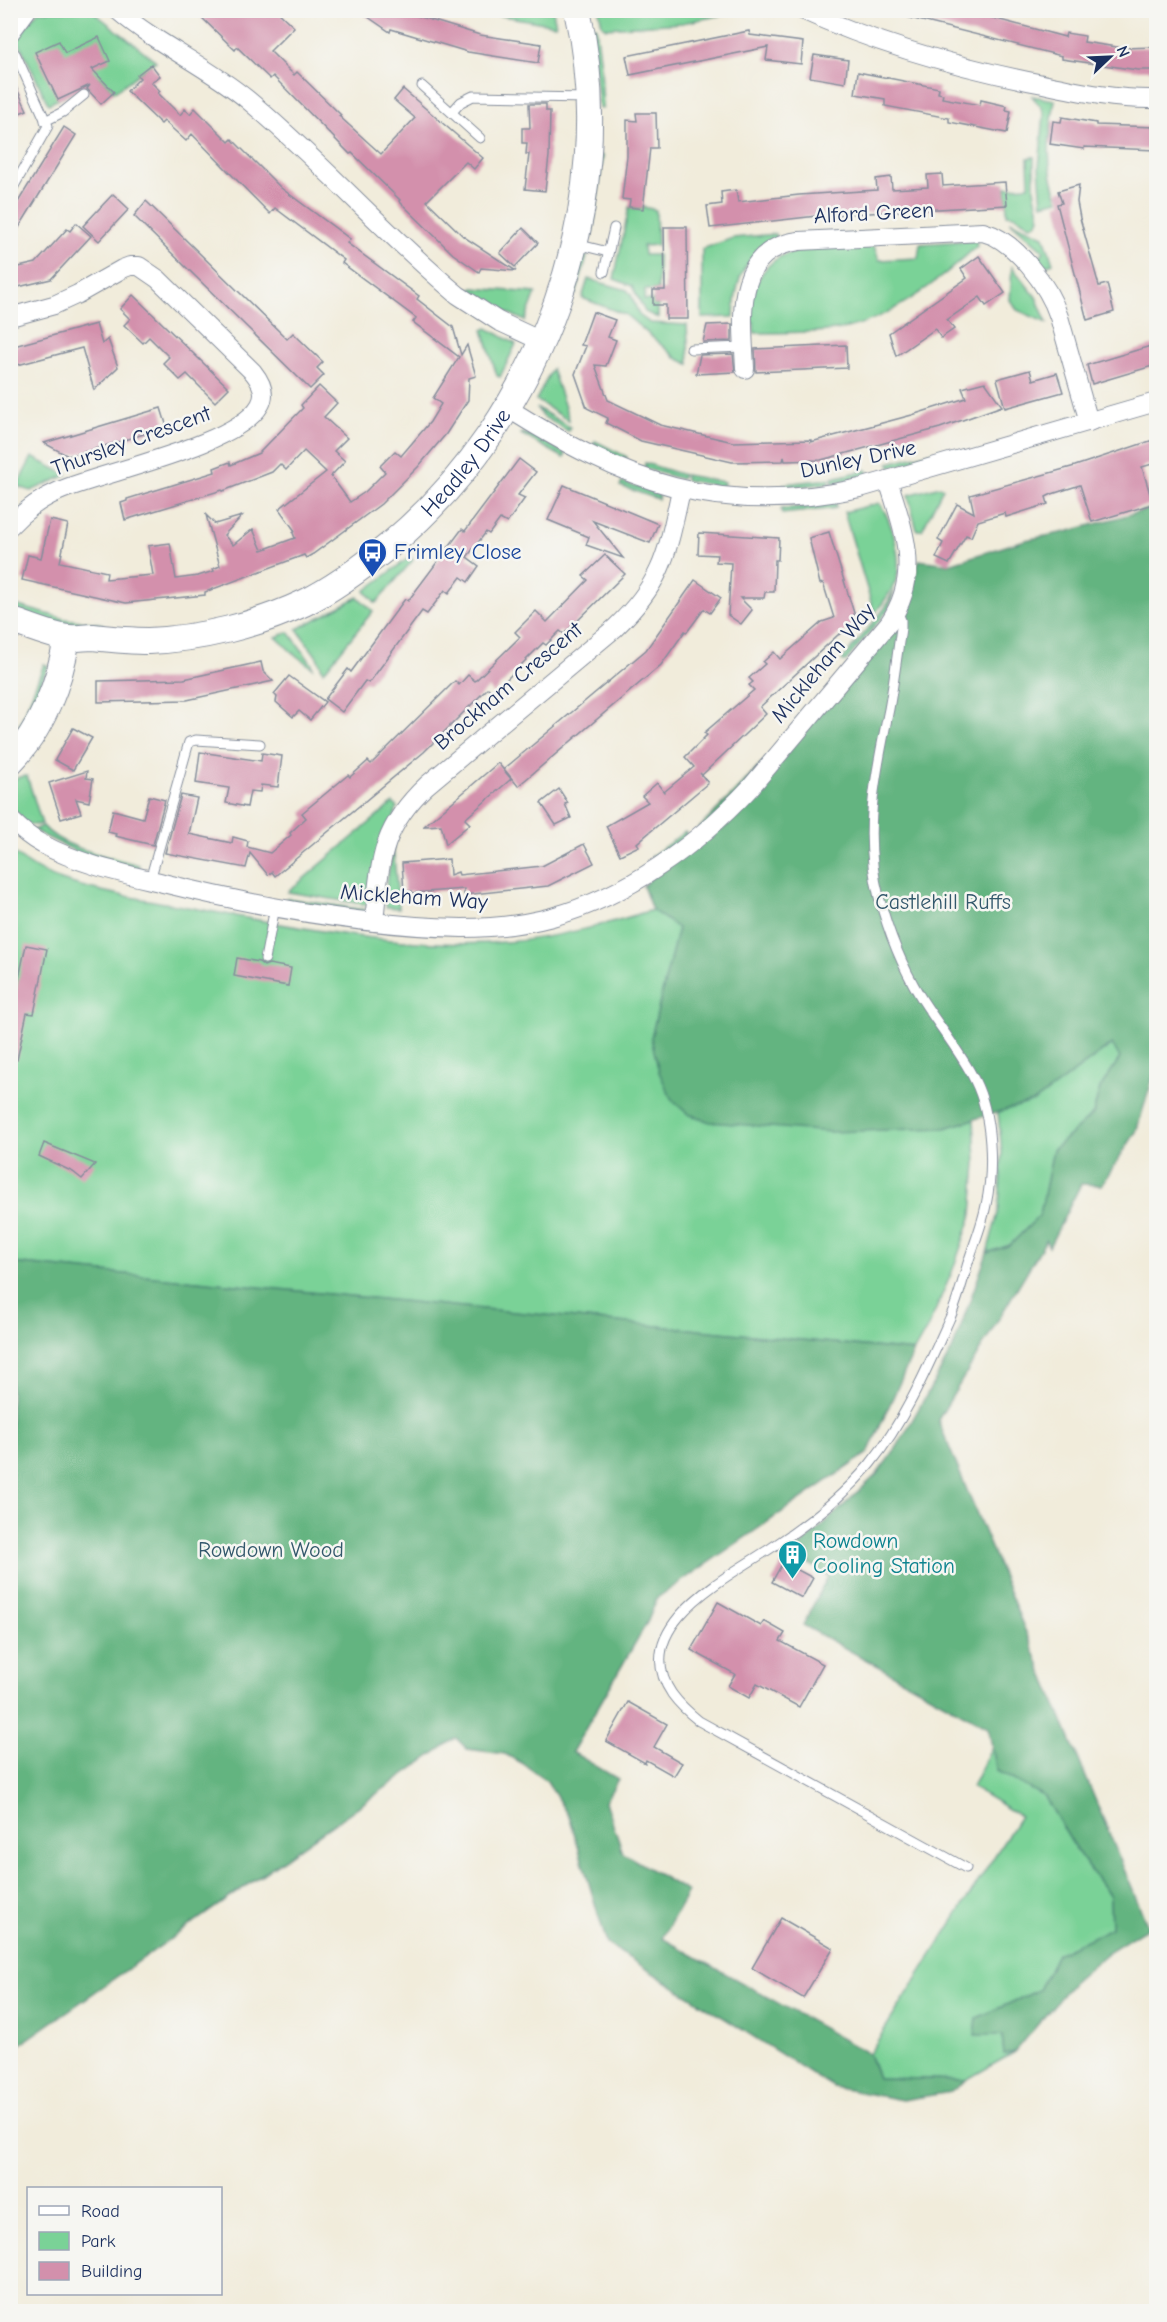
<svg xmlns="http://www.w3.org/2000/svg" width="1167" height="2322" font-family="'Comic Neue',sans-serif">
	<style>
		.green { fill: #7ad297; stroke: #4a807a; stroke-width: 1.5 }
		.forest { fill: #63b480; stroke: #3f726f; stroke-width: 1.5 }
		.building { fill: #d390ac }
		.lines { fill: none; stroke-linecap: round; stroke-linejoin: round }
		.lane-casing { stroke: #868e9c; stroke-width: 11 }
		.street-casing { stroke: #868e9c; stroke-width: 20 }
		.secondary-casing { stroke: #868e9c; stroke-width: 28 }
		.lane { stroke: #fff; stroke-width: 9 }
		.street { stroke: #fff; stroke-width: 18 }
		.secondary { stroke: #fff; stroke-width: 26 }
		.labels { text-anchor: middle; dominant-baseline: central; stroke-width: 5; stroke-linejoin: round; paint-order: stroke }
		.street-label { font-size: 22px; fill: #1b2f5e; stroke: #f6f6f2 }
		.transit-label { font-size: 22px; fill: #164399; stroke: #f6f6f2; text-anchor: start }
		.park-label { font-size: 22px; fill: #33586c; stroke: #f6f6f2 }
		.culture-label { font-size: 22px; fill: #0d838f; stroke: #f6f6f2; text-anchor: start }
	</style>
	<rect width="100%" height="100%" fill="#f6f6f2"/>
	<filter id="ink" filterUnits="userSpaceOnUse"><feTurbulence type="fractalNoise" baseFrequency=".0167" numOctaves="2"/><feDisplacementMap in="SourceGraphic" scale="12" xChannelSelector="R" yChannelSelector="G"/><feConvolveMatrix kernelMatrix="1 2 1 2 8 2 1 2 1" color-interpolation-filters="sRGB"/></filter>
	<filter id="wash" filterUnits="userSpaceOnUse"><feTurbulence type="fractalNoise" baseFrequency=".008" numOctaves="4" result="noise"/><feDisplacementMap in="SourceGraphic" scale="24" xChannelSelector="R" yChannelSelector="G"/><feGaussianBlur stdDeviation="1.35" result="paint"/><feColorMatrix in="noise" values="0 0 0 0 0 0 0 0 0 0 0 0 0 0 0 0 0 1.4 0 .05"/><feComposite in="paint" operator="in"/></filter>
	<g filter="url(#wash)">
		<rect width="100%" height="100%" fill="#f1ecdb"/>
		<g class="green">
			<polygon points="38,11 92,11 156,61 114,92 99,77 86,89 81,89 48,104 17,38"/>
			<polygon points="473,11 553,11 556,25"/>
			<polygon points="599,11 599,10 743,11 682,23 606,28 602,25"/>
			<polygon points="596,26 601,67 603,108 599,108 591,27"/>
			<path d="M1032 96 1055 100C1049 135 1044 165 1059 200L1042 204 1039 167 1044 114 1042 108Z"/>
			<polygon points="599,155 603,156 592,237 587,237"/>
			<polygon points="1034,157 1034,189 1040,218 1036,224 1030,225 1014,215 1007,214 1006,187 1029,186 1028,158"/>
			<polygon points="640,206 656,210 657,245 643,246 644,255 658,255 658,290 645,290 644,300 653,300 654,305 658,305 658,318 645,312 632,286 614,279 629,207 640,209"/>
			<polygon points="1010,221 1044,236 1053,263 1040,268 1037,260 1044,251"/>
			<path d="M776 234 777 238C744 258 735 278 734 317L702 318V249L733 238Z"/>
			<path d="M976 240 977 246C940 280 892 319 842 329 814 334 783 332 754 333V323H749C752 237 809 249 874 246L879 260 918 258 920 244Z"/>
			<polygon points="583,255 587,257 576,294 572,293"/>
			<polygon points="1012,267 1036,297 1047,323 1017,310 1010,300"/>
			<polygon points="588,279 627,290 631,295 639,315 650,323 687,325 689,364 678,359 626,315 582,298"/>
			<polygon points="473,288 536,293 525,321 502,310 471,291"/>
			<polygon points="487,328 516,344 500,377 497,376 483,330"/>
			<polygon points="552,369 569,419 569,421 536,400"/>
			<polygon points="537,408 570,427 568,431 542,416"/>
			<polygon points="523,433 537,437 566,454 564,458 521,434"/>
			<polygon points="595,441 627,457 625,461 593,445"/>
			<polygon points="932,452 933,456 891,468 889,463"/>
			<polygon points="32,457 67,475 31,491 17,486"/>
			<polygon points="645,463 683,475 681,479 644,468"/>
			<polygon points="867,470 868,475 833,483 832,478"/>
			<polygon points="685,475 724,482 723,487 685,480"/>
			<polygon points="829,479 830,483 784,488 784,484"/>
			<polygon points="622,482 659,494 658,499 620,486"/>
			<polygon points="940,486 943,488 922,530 917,530 908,495"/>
			<polygon points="836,503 836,508 782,514 781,509"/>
			<path d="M879 503C892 519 903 561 896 580 892 591 883 603 876 612H874L844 512Z"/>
			<polygon points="410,557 413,560 376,603 365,591"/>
			<polygon points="894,590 889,609 845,662 842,660 885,608"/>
			<polygon points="358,597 373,611 326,669 323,671 317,657 297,629"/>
			<polygon points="11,604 65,619 103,624 103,629 50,621 11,609"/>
			<polygon points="289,632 312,664 313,668 294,654 276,637"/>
			<polygon points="44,664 48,666 23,727 11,747 11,740 21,722"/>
			<path d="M27 776 42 824C26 828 19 821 11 809L10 783 19 777Z"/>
			<polygon points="393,803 397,807 368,905 288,892"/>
			<path d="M43 826C62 849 111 857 139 865L138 870 81 854 33 830Z"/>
			<polygon points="685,832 687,835 654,859 652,856"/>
			<polygon points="393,847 399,908 386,907 384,900"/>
			<path d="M10 850C25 862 43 874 61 880 107 895 157 901 204 910 302 928 405 950 506 942 556 938 604 925 652 910L678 928 651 1038 945 1124 974 1119 976 1163 972 1215 952 1272 929 1325 914 1351 11 1263Z"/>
			<polygon points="286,898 366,910 362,912 285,902"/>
			<polygon points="1113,1044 1120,1058 1100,1088 1093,1114 1053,1150 1040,1215 1010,1245 987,1253 999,1209 1002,1154 998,1112 1035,1101"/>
			<polygon points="992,1746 997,1771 1045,1797 1077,1851 1110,1896 1111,1928 1057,1954 1039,1990 977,2018 1002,2035 1004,2053 1015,2052 966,2080 878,2078 869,2054 1020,1816 972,1787"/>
		</g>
		<g class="forest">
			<polygon points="1156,507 1156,1068 1136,1132 1102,1185 1081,1184 1049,1247 1046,1240 938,1420 1148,1927 1108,1952 1072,1983 1015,2052 1004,2054 1002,2035 975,2035 977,2018 1039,1990 1057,1954 1111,1928 1110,1896 1077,1851 1045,1797 997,1771 988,1727 803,1625 828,1576 793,1553 877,1474 897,1447 953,1348 987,1253 1010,1245 1040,1215 1053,1150 1093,1114 1100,1088 1120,1058 1112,1044 1035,1101 945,1128 831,1132 710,1122 688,1114 672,1100 659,1072 651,1038 678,928 652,910 643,886 891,631 907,617 919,560 949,564 1025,540 1066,532"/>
			<polygon points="11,1263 914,1351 868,1453 657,1598 648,1621 572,1752 618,1779 605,1802 623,1853 688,1892 662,1938 869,2054 878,2078 966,2080 951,2092 902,2100 833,2087 607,1944 570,1819 547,1781 522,1763 505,1754 467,1749 456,1738 11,2051"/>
		</g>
		<g id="blocks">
			<g class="building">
				<polygon points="194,10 276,10 294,27 270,51 294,75 297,72 341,115 339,116 381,154 415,118 394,100 403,89 483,158 474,169 466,162 427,201 464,237 516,271 481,268 479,272 453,254 399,201 400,200 352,153 350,154 273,76 270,79 237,47 235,50"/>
				<polygon points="358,10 398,10 480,35 541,44 538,63 468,52 391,29 390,32"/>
				<polygon points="903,10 962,10 1065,37 1066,33 1085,36 1084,42 1123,48 1156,47 1156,70 1138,70 1062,59 1062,56 902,16"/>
				<polygon points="749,31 750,35 803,42 801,64 766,60 768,47 630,75 626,56"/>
				<polygon points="99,37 110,61 92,69 114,92 101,104 87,89 90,85 58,100 35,52 59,41 65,53"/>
				<polygon points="814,55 848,60 845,83 810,77"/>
				<polygon points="151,64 160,76 151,82 160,91 158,93 180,115 185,109 190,114 195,108 229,142 232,139 281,188 350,239 347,243 419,296 417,299 453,327 461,355 467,345 476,376 469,378 468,400 446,434 418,467 381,504 313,554 306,558 304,555 205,592 205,595 126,603 22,580 28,555 41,558 50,520 68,524 60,562 107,572 106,579 153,575 148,546 170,543 176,579 198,576 214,571 213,569 220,566 206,515 215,524 242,516 224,535 233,545 253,529 262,550 295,538 293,533 295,531 279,509 326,472 304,451 286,470 280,464 272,472 223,491 222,490 125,520 121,503 127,501 127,499 215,472 214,468 230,462 231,465 259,453 303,408 301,405 319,386 337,403 324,417 347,438 334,451 345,461 331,476 350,502 365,492 385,472 380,466 395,451 401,456 430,422 441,404 433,398 459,357 413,322 416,318 342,263 344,260 275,208 270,214 192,134 186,141 164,121 161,124 127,91 140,78 137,75"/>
				<polygon points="858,72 939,88 938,93 943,94 942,98 980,105 981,100 1007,106 1006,110 1011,111 1007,133 949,122 949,118 885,106 885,99 855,94"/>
				<polygon points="10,74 27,110 10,117"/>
				<polygon points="529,104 546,104 546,111 550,111 549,156 545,191 525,189 529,154 526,154 527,143 522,143 522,128 530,128"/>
				<polygon points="636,113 656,113 657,148 650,148 643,209 629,207 630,200 622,199 627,156 627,120 637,121"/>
				<polygon points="1062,117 1096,123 1096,125 1156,127 1156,150 1084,147 1084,149 1050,144 1053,121 1061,122"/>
				<polygon points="64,127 76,135 10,242 10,215"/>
				<polygon points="942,174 943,186 1005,182 1007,205 817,216 710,228 707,206 722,204 721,192 736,190 738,202 799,195 877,190 876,179 891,177 892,189 928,187 927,175"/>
				<polygon points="1079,185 1077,202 1080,218 1099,286 1107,284 1114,312 1087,320 1057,204 1062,203 1058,191"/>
				<polygon points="113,194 129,209 99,241 83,226"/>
				<polygon points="146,201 287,339 293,333 323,362 317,368 324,375 310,389 134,216"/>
				<polygon points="76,223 91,236 51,279 10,289 10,269 36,263 67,229 70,231"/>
				<polygon points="664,227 687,227 688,319 666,319 666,305 653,305 653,290 665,290"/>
				<polygon points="523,228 538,243 515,267 500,253"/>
				<polygon points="979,256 1005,293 986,306 980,297 947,320 954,329 941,338 935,329 896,356 889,333 967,278 961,269"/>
				<polygon points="133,295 229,388 215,402 187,374 180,380 163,363 169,357 149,337 143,343 124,325 130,319 120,309"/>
				<polygon points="593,312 615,320 608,337 616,340 606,366 595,365 608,400 660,425 733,442 811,440 811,442 912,415 966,398 962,388 981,383 985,382 1002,406 940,428 821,460 785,461 784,457 783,461 732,462 641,441 606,423 608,418 587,408 575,374 586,346 581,345"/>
				<polygon points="96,324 102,344 108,339 118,367 94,390 82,348 10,367 10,347"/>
				<polygon points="732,324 732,341 703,342 707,325"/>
				<polygon points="846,345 847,368 756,372 755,349"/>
				<polygon points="1154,345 1156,365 1092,384 1087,365"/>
				<polygon points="733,354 735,372 696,374 700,355"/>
				<polygon points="1030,370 1033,380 1057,373 1063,392 1005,408 997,379"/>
				<polygon points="161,408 167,427 88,451 68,456 44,443"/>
				<polygon points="1156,439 1156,463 1142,467 1153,504 1092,522 1080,485 1052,494 1046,497 1048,504 1006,517 1005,513 978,521 971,537 966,535 949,564 936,558 943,543 938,540 957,504 974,513 970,495 1075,466"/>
				<polygon points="519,459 536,472 518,495 525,498 507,523 500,519 489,534 486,532 467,557 479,566 468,582 461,577 449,593 445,590 427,614 422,611 369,683 365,681 342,712 325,699 348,669 351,672 405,599 408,601 462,529 465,531"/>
				<polygon points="564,485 658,524 650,543 593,521 623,558 586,545 589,537 548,520"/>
				<polygon points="829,532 858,626 838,635 760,707 766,714 702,775 700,773 708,783 637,843 639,846 620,855 606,826 648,802 642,796 657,783 664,792 694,767 685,757 707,735 704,733 754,690 749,685 753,682 749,678 765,664 763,662 774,652 780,659 822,622 834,618 823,583 820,584 809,538"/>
				<polygon points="699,533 779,538 778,560 775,560 774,592 765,592 764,598 740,598 752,610 741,624 728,615 731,563 716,562 717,555 698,554"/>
				<polygon points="605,555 625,574 564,634 560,631 546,645 543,643 493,693 488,688 424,752 275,876 272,872 268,875 250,853 246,868 165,853 181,795 197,798 189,834 232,843 233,837 248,841 247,847 270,853 291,835 290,833 306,818 302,813 348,775 350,777 368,761 371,764 455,681 459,685 468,675 475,681 520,637 515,632 536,611 547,622 588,580 583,576"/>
				<polygon points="695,580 721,598 710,613 704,609 687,632 685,631 661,665 518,786 504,769 646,650"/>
				<polygon points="261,662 263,671 273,681 187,700 98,702 98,681 184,679"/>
				<polygon points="289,676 325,702 310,720 299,711 293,717 276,702 277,697 274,694"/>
				<polygon points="73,728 92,738 73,770 55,760"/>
				<polygon points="200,752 261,761 262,753 282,756 278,787 261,785 260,792 250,791 247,807 226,803 229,788 196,783"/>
				<polygon points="498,763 511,779 465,819 470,824 446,844 441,825 424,826"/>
				<polygon points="87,771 86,778 93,779 89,802 76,799 81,813 61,819 49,783"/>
				<polygon points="559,789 568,803 565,804 571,818 556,825 541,803"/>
				<polygon points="149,796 165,800 153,845 115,836 116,834 108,832 113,810 143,818"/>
				<polygon points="584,844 594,863 548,886 464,895 464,889 413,893 412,891 404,892 402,863 449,859 450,875 458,872 459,875 542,866"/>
				<polygon points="26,945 47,949 34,1014 27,1013 17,1060 10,1059 10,1019"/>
				<polygon points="237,958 259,962 264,966 269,964 291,968 288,986 234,976"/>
				<polygon points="44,1143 95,1164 82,1179 73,1172 39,1156"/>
				<polygon points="783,1562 813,1578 802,1598 772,1582"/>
				<polygon points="718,1602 761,1626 764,1621 785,1633 780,1641 823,1664 799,1707 757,1684 749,1698 728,1686 735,1674 691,1650"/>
				<polygon points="628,1702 667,1724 654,1747 682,1763 674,1776 646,1760 645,1763 606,1741"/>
				<polygon points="781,1918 833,1948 803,1998 752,1968"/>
			</g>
		</g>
	</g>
	<g filter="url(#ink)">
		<use href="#blocks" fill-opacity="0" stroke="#868e9c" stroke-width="1.5"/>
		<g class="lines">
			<defs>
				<g id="lane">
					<polyline points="10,47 16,55 48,126 10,193"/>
					<polyline points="422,86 480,138"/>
					<polyline points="452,112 461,102 473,96 587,98"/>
					<polyline points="45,121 63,112 84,95"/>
					<polyline points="576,244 608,252"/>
					<polyline points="604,272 614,228"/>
					<polyline points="691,349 744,347"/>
					<path d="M897 611 901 620V628C897 655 894 682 889 709 876 773 862 832 879 897 888 931 902 966 920 996 937 1024 961 1052 975 1081 992 1115 994 1169 986 1205 982 1226 973 1246 967 1266 962 1284 957 1303 949 1320 927 1369 904 1422 870 1464 844 1495 808 1524 774 1546 730 1576 626 1626 672 1694 680 1705 689 1713 699 1721L966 1868"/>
					<polyline points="150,880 189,742 196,740 260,744"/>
					<polyline points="265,959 275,907"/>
				</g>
				<g id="street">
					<path d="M117 10C159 46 206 65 248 100 321 161 385 234 458 295L498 321 541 341"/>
					<path d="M802 10C879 45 961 68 1043 84 1080 92 1118 100 1156 99"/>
					<polyline points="10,33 27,10"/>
					<path d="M10 317 54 305 78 294 122 269 130 266H139L158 279 253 372C261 382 267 393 260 405 238 445 103 472 59 491 40 499 24 511 10 526"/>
					<path d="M745 369C743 320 731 250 799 241L983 232C1015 240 1049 286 1059 317L1089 422"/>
					<path d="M506 407C624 482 718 518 860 488L1156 402"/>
					<path d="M10 819C20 829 30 838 42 844 79 864 122 873 163 883 260 907 361 926 462 928 492 928 522 925 552 917 628 896 697 845 750 788L889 623C922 574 904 532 888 480"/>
					<path d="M374 922C380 862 380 829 427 785L615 628C664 581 667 553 681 490"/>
				</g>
				<g id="secondary">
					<path id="s1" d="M10 620C25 625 54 637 68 638 76 639 85 637 93 637 111 639 130 641 148 641 200 639 257 625 304 603 335 588 364 566 391 544 542 418 621 203 577 10"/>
					<path d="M10 762C42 730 60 682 67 638"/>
				</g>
			</defs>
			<use href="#lane" class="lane-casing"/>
			<use href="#street" class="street-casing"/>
			<use href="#secondary" class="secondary-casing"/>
			<use href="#lane" class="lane"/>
			<use href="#street" class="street"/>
			<use href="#secondary" class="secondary"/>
		</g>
	</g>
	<defs>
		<symbol id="bus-pin" viewBox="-11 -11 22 30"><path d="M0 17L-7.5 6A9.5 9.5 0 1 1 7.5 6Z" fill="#1a4fb4" stroke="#f6f6f2"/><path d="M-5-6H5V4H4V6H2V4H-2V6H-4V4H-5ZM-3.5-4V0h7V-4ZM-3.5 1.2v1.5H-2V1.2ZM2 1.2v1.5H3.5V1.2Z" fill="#fff"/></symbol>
		<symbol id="building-pin" viewBox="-11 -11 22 30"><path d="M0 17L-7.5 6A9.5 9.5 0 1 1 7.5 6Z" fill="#0f9aa8" stroke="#f6f6f2"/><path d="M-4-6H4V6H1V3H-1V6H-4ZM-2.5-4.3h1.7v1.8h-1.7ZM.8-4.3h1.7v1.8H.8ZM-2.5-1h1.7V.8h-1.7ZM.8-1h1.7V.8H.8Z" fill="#fff"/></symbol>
	</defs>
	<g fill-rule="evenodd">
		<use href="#bus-pin" x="356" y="536" width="33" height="45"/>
		<use href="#building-pin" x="776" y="1538" width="33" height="45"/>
	</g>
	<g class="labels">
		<g class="street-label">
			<text transform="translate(874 213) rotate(-3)">Alford Green</text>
			<text transform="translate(131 441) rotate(-20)">Thursley Crescent</text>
			<text transform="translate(858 459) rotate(-12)">Dunley Drive</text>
			<text stroke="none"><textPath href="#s1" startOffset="519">Headley Drive</textPath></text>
			<text transform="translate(823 663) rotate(-50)">Mickleham Way</text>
			<text transform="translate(508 686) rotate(-40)">Brockham Crescent</text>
			<text transform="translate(414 897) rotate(4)">Mickleham Way</text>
		</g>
		<g class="transit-label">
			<text x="394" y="552">Frimley Close</text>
		</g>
		<g class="park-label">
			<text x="943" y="902">Castlehill Ruffs</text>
			<text x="271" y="1550">Rowdown Wood</text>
		</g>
		<g class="culture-label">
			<text x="813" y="1541">Rowdown<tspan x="813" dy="25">Cooling Station</tspan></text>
		</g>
	</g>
	<rect width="1167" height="2322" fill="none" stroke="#f6f6f2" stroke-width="36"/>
	<rect x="27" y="2187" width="195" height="108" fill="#f6f6f2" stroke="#9ea6b7" stroke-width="1.5"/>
	<rect x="39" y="2206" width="30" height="9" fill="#ffffff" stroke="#9ea6b7" stroke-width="1.5"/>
	<text x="81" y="2217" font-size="18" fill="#1b2f5e">Road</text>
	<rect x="39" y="2232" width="30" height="18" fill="#7ad297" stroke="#9ea6b7" stroke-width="1.5"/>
	<text x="81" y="2247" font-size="18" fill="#1b2f5e">Park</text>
	<rect x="39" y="2262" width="30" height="18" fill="#d390ac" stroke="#9ea6b7" stroke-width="1.5"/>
	<text x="81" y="2277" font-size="18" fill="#1b2f5e">Building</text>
	<g transform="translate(1110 57) rotate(67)" stroke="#f6f6f2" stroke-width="4.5" paint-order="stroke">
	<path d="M0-4.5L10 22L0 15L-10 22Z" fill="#1b2f5e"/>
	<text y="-9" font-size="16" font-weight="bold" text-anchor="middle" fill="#1b2f5e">N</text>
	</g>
</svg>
